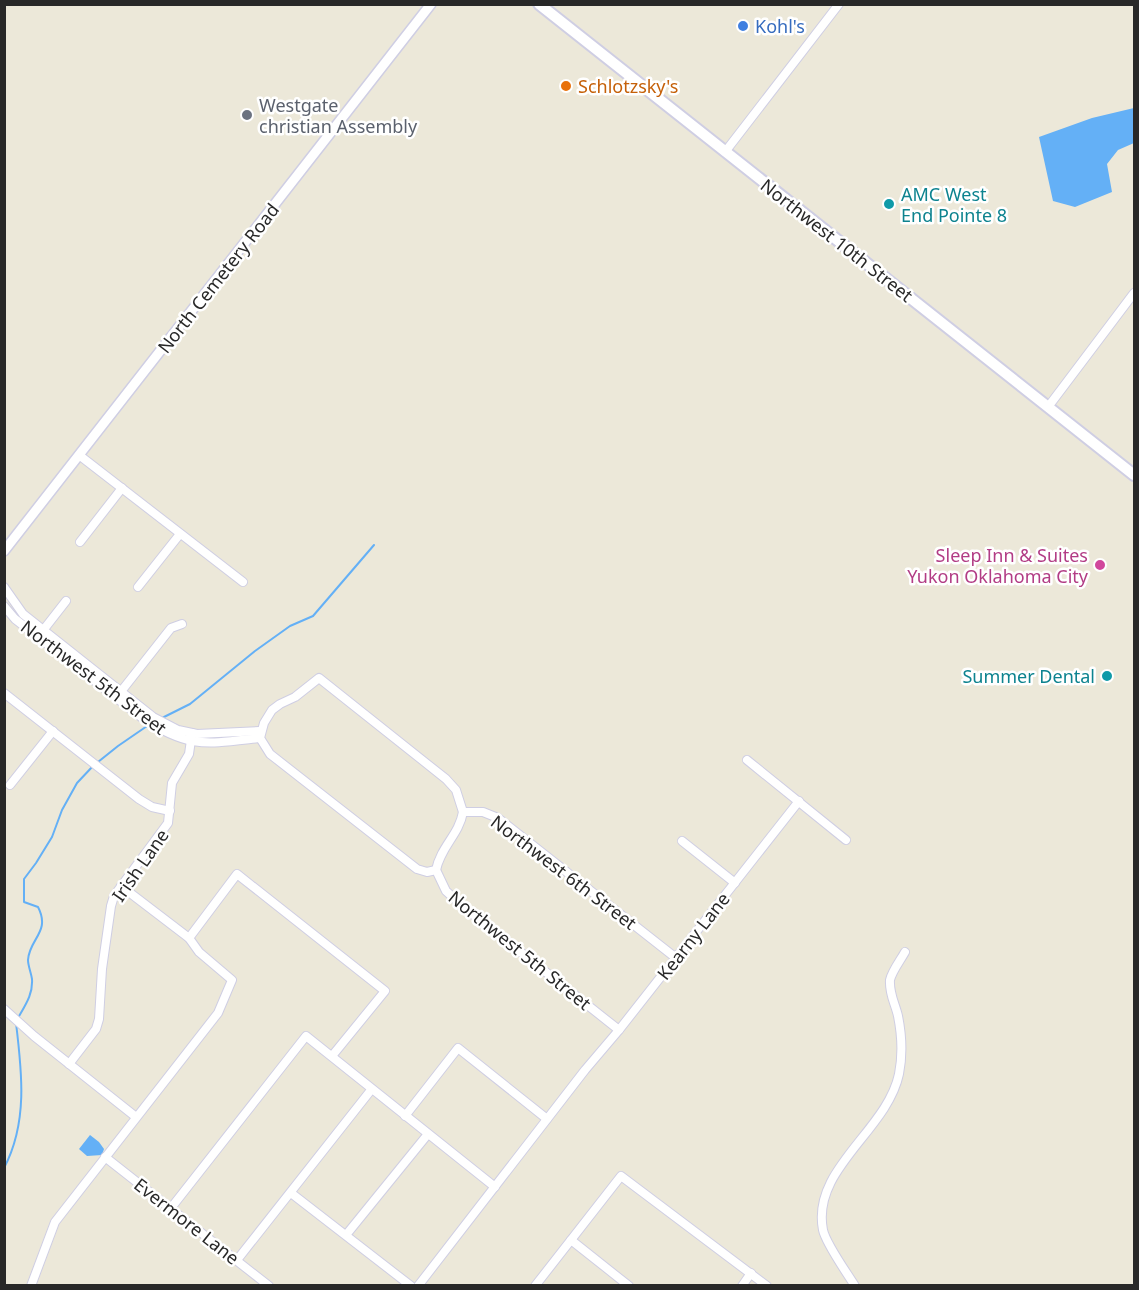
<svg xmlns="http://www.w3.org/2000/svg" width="1139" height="1290" font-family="'Noto Sans',sans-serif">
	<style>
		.water { fill: #64b0f6 }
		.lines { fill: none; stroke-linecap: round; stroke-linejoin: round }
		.stream { stroke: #64b0f6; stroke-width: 2 }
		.minor-casing { stroke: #cfcee3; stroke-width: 10 }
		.tertiary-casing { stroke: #cfcee3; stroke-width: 12 }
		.secondary-casing { stroke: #cfcee3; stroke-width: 14 }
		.minor { stroke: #fff; stroke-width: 8 }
		.tertiary { stroke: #fff; stroke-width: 9 }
		.secondary { stroke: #fff; stroke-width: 10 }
		.shop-dot { fill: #3f7fe0; stroke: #fff; stroke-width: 2 }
		.food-dot { fill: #e8710a; stroke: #fff; stroke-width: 2 }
		.worship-dot { fill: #6b7280; stroke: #fff; stroke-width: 2 }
		.culture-dot { fill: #0f9aa8; stroke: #fff; stroke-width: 2 }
		.hotel-dot { fill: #d1479c; stroke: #fff; stroke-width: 2 }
		.labels { text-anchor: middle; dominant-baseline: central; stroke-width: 5; stroke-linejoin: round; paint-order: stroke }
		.shop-label { font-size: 18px; fill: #366cbe; stroke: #fff; text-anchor: start }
		.food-label { font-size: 18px; fill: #c56008; stroke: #fff; text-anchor: start }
		.worship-label { font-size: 18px; fill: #5b616d; stroke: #fff; text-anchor: start }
		.culture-label { font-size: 18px; fill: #0d838f; stroke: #fff; text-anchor: start }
		.street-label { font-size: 18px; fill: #282828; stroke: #fff }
		.hotel-label { font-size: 18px; fill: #b23c85; stroke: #fff; text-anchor: end }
	</style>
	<rect width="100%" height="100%" fill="#ece8d9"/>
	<g class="water">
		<polygon points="1134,108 1134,143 1118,150 1107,164 1112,192 1075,207 1053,201 1039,137 1092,118"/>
		<polygon points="90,1135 99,1142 104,1149 102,1155 87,1156 79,1149"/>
	</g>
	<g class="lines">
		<g class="stream">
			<polyline points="160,719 190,704 255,651 290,626 313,616 374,545"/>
			<path d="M18 1018C26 1004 33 994 32 979 31 972 28 966 28 960 29 939 51 932 38 907L24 902V879L36 863 52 837 62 810 77 783 93 766 118 746 150 724"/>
			<path d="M4 1168C28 1123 22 1072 16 1023"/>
		</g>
		<defs>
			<g id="minor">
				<polyline points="725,152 839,4"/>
				<polyline points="1048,407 1134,293"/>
				<polyline points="79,455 243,582"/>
				<polyline points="80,542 122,488"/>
				<polyline points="4,587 23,614 153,717 178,730 197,734 260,731"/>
				<polyline points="138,587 180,534"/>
				<path d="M4 606 15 619 141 717C188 749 206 744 260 738"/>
				<polyline points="41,633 66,601"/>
				<polyline points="4,693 139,799 152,807 170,811"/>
				<polyline points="119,694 171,628 182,624"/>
				<polyline points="747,760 846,840"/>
				<polyline points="10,785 53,731"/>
				<polyline points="682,841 735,883"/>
				<path d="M436 870C441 846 459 835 463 812"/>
				<polyline points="189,938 237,874 385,991 332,1056"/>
				<polyline points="4,1009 34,1036 136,1117"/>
				<polyline points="619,1030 466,909 446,891 436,870 427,872 417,869 270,754 260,738 264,723 272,710 280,704 295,697 319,678 446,779 456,790 463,812 483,812 498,818 676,958"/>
				<polyline points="69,1064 96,1029 99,1019 102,969 111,906 114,896 168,823 172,783 189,754 192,733"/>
				<polyline points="405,1116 458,1048 547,1119"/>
				<polyline points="105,1157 269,1286"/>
				<polyline points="291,1193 411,1286"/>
				<polyline points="171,1208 306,1036 495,1187"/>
				<polyline points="346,1235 428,1134"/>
				<polyline points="571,1240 629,1286"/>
				<polyline points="237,1260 371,1090"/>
				<polyline points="31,1286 55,1222 218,1013 232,980 199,952 189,938 121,886"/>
				<polyline points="418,1286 585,1070 619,1030 799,801"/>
				<polyline points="535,1286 621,1176 767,1286"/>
				<polyline points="742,1286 751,1273"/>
				<path d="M855 1286C847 1273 826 1244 823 1230 811 1169 887 1131 899 1074 903 1054 902 1036 898 1016 895 1003 889 994 890 980 892 971 900 961 905 952"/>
			</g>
			<polyline id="tertiary" points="4,551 431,4"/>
			<polyline id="secondary" points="539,4 1134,475"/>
		</defs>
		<use href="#minor" class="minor-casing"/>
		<use href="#tertiary" class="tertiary-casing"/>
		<use href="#secondary" class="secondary-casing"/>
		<use href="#minor" class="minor"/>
		<use href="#tertiary" class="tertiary"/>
		<use href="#secondary" class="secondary"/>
	</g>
	<circle class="shop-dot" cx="743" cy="26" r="6"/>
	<circle class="food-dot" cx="566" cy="86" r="6"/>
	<circle class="worship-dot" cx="247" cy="115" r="6"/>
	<g class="culture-dot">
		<circle cx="889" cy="204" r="6"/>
		<circle cx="1107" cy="676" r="6"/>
	</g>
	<circle class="hotel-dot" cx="1100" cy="565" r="6"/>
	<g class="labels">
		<g class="shop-label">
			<text x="755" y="26">Kohl's</text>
		</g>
		<g class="food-label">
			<text x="578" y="86">Schlotzsky's</text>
		</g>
		<g class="worship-label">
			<text x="259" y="105">Westgate<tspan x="259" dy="21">christian Assembly</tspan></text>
		</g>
		<g class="culture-label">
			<text x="901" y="194">AMC West<tspan x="901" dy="21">End Pointe 8</tspan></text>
			<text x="1095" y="676" text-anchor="end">Summer Dental</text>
		</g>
		<g class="street-label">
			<text transform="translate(837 240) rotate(38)">Northwest 10th Street</text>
			<text transform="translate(218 278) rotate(-52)">North Cemetery Road</text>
			<text transform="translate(94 677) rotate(37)">Northwest 5th Street</text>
			<text transform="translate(140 865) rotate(-55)">Irish Lane</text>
			<text transform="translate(564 872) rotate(37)">Northwest 6th Street</text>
			<text transform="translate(693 936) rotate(-52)">Kearny Lane</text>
			<text transform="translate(520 950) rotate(39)">Northwest 5th Street</text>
			<text transform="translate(187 1221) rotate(38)">Evermore Lane</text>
		</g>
		<g class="hotel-label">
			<text x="1088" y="555">Sleep Inn &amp; Suites<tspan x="1088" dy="21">Yukon Oklahoma City</tspan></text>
		</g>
	</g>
	<rect width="1139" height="1290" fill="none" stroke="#282828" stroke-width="12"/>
</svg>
